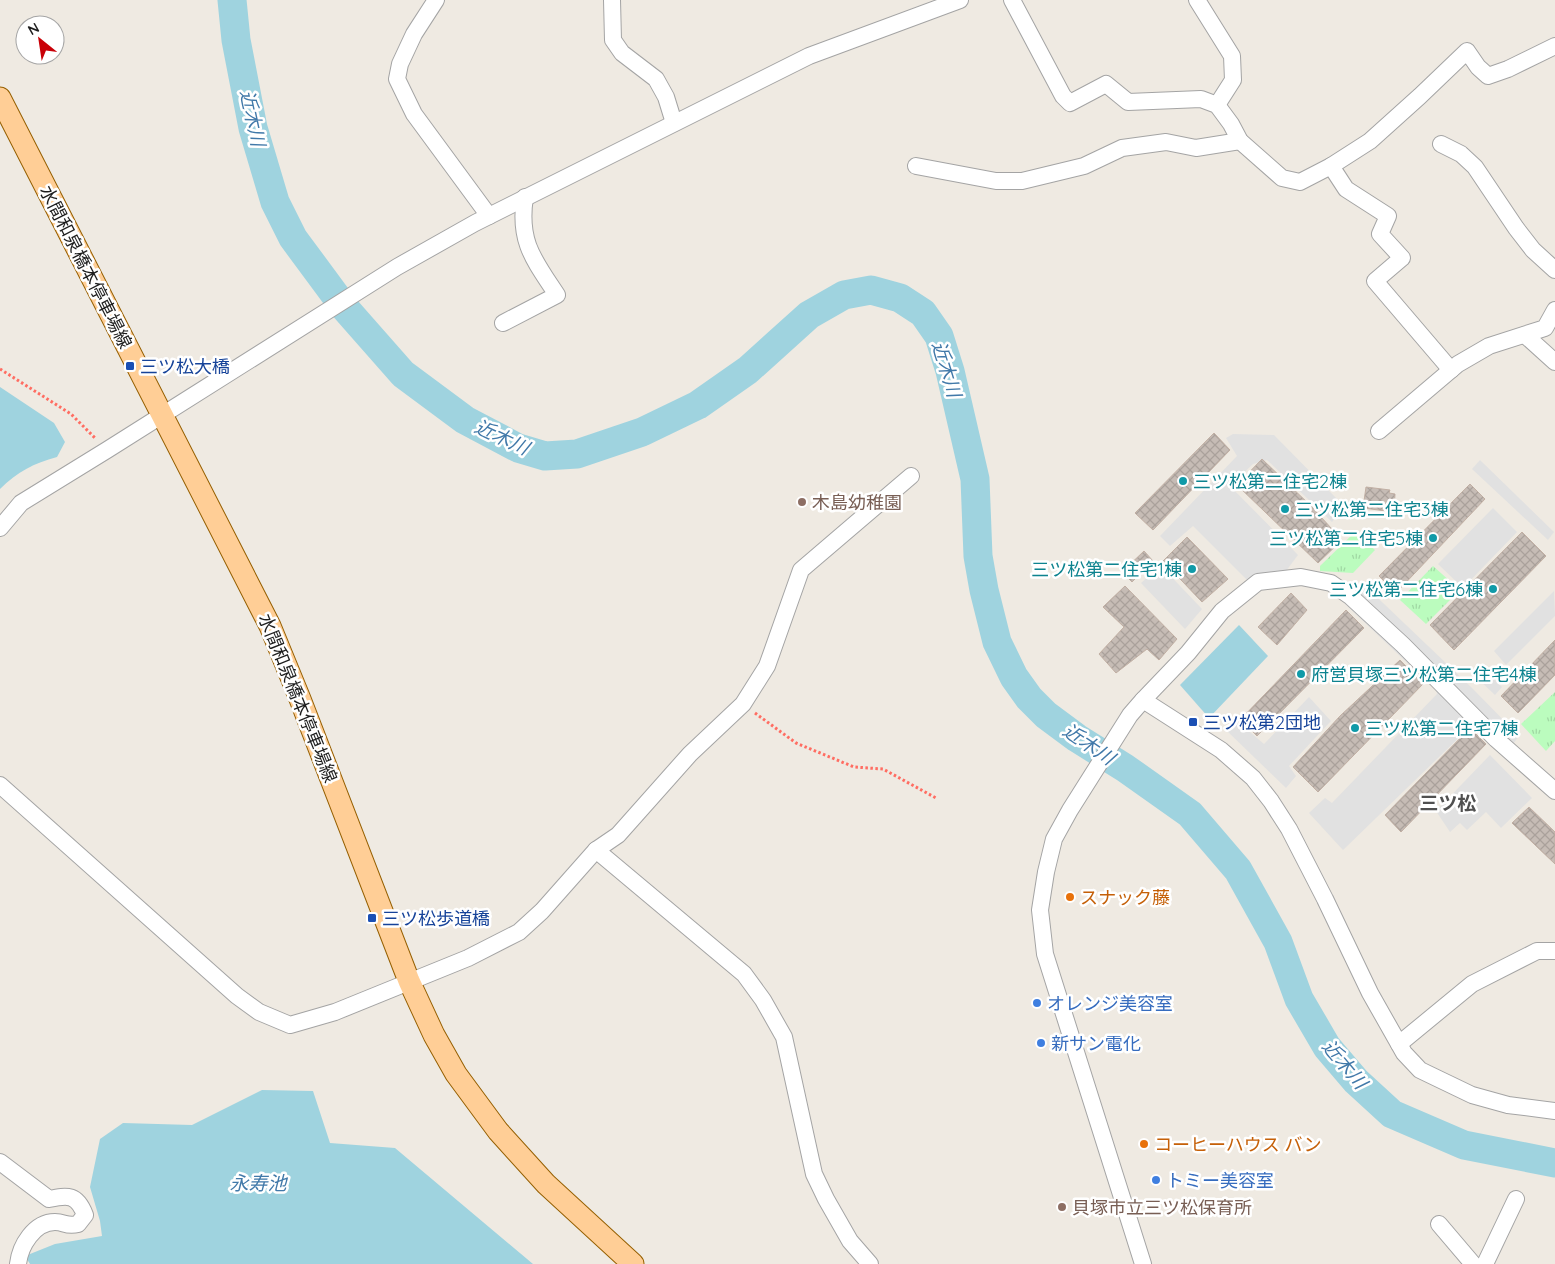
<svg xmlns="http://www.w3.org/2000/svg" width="1555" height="1264" font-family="Quicksand,'Noto Sans JP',sans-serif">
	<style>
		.park { fill: url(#park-tufts) }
		.parking { fill: #e1e1e1 }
		.water { fill: #9fd3df }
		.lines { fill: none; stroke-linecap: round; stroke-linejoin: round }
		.river { stroke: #9fd3df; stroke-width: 29 }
		.building { fill: url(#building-cross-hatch); stroke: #c1afa3 }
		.minor-casing { stroke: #a4a4a4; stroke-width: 18 }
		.major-casing { stroke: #955f00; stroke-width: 23 }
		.path { stroke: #ff6d62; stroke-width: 3; stroke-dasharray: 2.5 2.5; stroke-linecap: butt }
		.minor { stroke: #fff; stroke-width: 16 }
		.major { stroke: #ffce96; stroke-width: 21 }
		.transit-dot { fill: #1a4fb4; stroke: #fff; stroke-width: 2 }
		.culture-dot { fill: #0f9aa8; stroke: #fff; stroke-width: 2 }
		.education-dot { fill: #8d6e63; stroke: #fff; stroke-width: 2 }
		.food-dot { fill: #e8710a; stroke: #fff; stroke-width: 2 }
		.shop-dot { fill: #3f7fe0; stroke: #fff; stroke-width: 2 }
		.labels { text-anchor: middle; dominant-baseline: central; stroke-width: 5; stroke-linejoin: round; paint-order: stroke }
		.street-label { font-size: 18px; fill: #1d1d1d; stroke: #fff }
		.transit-label { font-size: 18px; fill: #164399; stroke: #fff; text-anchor: start }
		.culture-label { font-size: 18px; fill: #0d838f; stroke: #fff; text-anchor: start }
		.education-label { font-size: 18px; fill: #785e54; stroke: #fff; text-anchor: start }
		.food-label { font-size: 18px; fill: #c56008; stroke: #fff; text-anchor: start }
		.shop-label { font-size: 18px; fill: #366cbe; stroke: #fff; text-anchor: start }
		.water-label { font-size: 19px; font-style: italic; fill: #4179a9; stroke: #fff }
		.neighbourhood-label { font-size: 19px; font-weight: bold; fill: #505050; stroke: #fff }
	</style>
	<defs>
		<pattern id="park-tufts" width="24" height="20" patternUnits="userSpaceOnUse" patternTransform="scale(1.25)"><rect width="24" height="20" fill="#bbfcbe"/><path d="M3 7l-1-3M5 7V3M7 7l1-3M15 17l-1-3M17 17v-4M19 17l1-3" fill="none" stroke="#a0d8a3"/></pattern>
		<pattern id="building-cross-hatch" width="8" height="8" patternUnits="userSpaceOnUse" patternTransform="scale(1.25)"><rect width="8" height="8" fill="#c6bcb5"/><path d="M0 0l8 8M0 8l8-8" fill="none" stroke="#aaa19b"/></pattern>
	</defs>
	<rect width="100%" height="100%" fill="#efeae2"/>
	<g class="park">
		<polygon points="1355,532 1375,550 1353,573 1320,571 1320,566"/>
		<polygon points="1433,566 1460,590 1426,624 1400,600"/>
		<polygon points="1555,692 1555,741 1546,751 1521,724"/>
	</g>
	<g class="parking">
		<polygon points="1233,434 1274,435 1338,500 1343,508 1332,522 1267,460 1253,464 1230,486 1298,555 1286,571 1248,581 1193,526 1170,546 1160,536 1237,456 1226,438"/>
		<polygon points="1480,460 1554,532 1548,540 1472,469"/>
		<polygon points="1493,508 1517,532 1463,588 1438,564"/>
		<polygon points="1161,566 1202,609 1185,629 1141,583"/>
		<polygon points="1361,582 1471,687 1519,736 1505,755 1472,725 1343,850 1309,813 1325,798 1332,803 1437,694 1436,690 1345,604"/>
		<polygon points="1554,591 1555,616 1506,665 1494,651"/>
		<polygon points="1485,670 1502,687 1495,695 1478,679"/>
		<polygon points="1309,697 1331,721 1289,766 1296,776 1286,788 1227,731 1237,721 1264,744"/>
		<polygon points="1490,755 1532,798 1501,828 1486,812 1467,830 1460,823 1450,832 1436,811"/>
	</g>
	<g class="water">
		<path d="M0 387 54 423 65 442 57 457C34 463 17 472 0 489Z"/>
		<polygon points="1239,625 1268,656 1209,718 1180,685"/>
		<polygon points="262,1090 313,1091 330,1143 395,1148 533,1264 30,1264 25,1256 55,1244 102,1236 100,1221 90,1187 100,1139 123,1123 192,1125"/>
	</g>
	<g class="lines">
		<polyline class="river" points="232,0 236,40 253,128 275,202 293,238 344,307 403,374 465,420 518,448 545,456 577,454 642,432 698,405 748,370 809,315 844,295 871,290 900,298 923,313 939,336 950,371 975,479 978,556 984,590 997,642 1014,677 1029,698 1046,715 1077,738 1125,768 1190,814 1238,870 1278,942 1299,999 1327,1047 1356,1081 1392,1114 1464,1145 1555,1163"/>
	</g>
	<g class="building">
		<polygon points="1214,433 1230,450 1153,530 1135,513"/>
		<polygon points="1262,459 1311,506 1342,540 1318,563 1237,485"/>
		<polygon points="1470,484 1485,499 1396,593 1379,576"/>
		<polygon points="1366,487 1390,490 1389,493 1395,494 1394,512 1363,508"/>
		<polygon points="1522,532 1546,556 1454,650 1430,625"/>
		<polygon points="1187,537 1228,579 1202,602 1163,561"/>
		<polygon points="1144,551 1153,561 1132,582 1122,572"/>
		<polygon points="1125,586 1177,639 1159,660 1147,649 1116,673 1099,654 1124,627 1103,607"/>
		<polygon points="1291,593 1307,610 1277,645 1258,627"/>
		<polygon points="1346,610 1364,628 1257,736 1241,719"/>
		<polygon points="1555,640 1555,675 1518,713 1501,696"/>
		<polygon points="1400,660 1423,684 1318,792 1293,767 1340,716"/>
		<polygon points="1470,728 1486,744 1401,832 1385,815"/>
		<polygon points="1529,807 1555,832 1555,864 1512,823"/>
	</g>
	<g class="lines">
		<defs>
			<g id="minor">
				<polyline points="436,0 414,34 400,64 397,79 414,114 489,216"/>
				<polyline points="612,0 613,40 622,53 656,79 666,97 674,123"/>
				<polyline points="1012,0 1063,96 1070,103 1106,84 1128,102 1201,99 1217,105 1231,124 1240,141 1282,178 1300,182 1331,166 1370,141 1420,96 1467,51 1478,67 1488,76 1508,69 1555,46"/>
				<polyline points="1197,0 1232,56 1233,80 1217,105"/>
				<polyline points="1441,144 1461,154 1475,167 1516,228 1533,250 1555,270"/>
				<polyline points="916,166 996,181 1022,181 1084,166 1122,148 1166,142 1196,148 1240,141"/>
				<polyline points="1331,166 1346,189 1388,216 1380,234 1402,258 1375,281 1451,370"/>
				<path d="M503 323 557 295C534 260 518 242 525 197"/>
				<polyline points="1525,335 1555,362"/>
				<polyline points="1379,431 1458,364 1489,346 1545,328 1555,310"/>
				<polyline points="0,528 21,503 107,450 397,267 475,223 809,56 960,0"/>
				<polyline points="1143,700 1221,750 1253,778 1271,801 1289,829 1325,899 1370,993 1404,1053 1420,1070 1472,1095 1508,1105 1555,1111"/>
				<polyline points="0,785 237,996 259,1012 290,1025 335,1012 468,958 519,932 542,911 596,850 618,835 690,754 743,704 767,666 801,570 911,476"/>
				<polyline points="596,850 744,974 763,1000 784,1037 814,1174 826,1199 850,1241 870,1264"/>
				<polyline points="1399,1044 1472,984 1537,951 1555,951"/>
				<path d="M0 1162 49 1199C68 1195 77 1194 85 1215L78 1224C66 1227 65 1222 55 1222 34 1222 20 1246 18 1264"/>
				<polyline points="1439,1224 1473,1264"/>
				<polyline points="1143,1264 1045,954 1040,910 1046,872 1054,839 1070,810 1130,715 1143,700 1188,653 1222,611 1258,582 1301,577 1331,583 1351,597 1403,645 1496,739 1555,791"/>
				<polyline points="1485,1264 1516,1199"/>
			</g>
			<polyline id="major" points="0,98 270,626 300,699 409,981 434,1035 456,1074 498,1131 546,1184 633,1264"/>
		</defs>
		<use href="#minor" class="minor-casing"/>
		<use href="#major" class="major-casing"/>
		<g class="path">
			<polyline points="0,369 71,414 96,439"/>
			<polyline points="755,713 796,743 854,767 883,769 936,798"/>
		</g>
		<use href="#minor" class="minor"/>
		<use href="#major" class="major"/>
	</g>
	<g class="transit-dot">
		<rect x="125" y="361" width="10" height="10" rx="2.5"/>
		<rect x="1188" y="717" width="10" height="10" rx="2.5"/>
		<rect x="367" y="913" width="10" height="10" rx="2.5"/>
	</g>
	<g class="culture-dot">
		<circle cx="1183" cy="481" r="5"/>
		<circle cx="1285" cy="509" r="5"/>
		<circle cx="1433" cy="538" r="5"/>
		<circle cx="1192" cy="569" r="5"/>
		<circle cx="1493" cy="589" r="5"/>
		<circle cx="1301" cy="674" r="5"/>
		<circle cx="1355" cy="728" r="5"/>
	</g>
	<g class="education-dot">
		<circle cx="802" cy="502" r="5"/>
		<circle cx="1062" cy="1207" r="5"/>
	</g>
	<g class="food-dot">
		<circle cx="1070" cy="897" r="5"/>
		<circle cx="1144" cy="1144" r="5"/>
	</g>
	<g class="shop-dot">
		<circle cx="1037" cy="1003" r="5"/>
		<circle cx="1041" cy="1043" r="5"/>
		<circle cx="1156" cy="1180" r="5"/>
	</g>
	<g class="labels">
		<g class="street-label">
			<text transform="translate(86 267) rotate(63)">水間和泉橋本停車場線</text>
			<text transform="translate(298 698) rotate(68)">水間和泉橋本停車場線</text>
		</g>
		<g class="transit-label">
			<text x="140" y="366">三ツ松大橋</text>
			<text x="1203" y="722">三ツ松第2団地</text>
			<text x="382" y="918">三ツ松歩道橋</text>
		</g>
		<g class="culture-label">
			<text x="1193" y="481">三ツ松第二住宅2棟</text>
			<text x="1295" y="509">三ツ松第二住宅3棟</text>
			<text x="1423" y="538" text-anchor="end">三ツ松第二住宅5棟</text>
			<text x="1182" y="569" text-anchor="end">三ツ松第二住宅1棟</text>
			<text x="1483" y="589" text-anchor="end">三ツ松第二住宅6棟</text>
			<text x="1311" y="674">府営貝塚三ツ松第二住宅4棟</text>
			<text x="1365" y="728">三ツ松第二住宅7棟</text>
		</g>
		<g class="education-label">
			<text x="812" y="502">木島幼稚園</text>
			<text x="1072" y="1207">貝塚市立三ツ松保育所</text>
		</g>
		<g class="food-label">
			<text x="1080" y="897">スナック藤</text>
			<text x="1154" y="1144">コーヒーハウス バン</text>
		</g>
		<g class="shop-label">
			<text x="1047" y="1003">オレンジ美容室</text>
			<text x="1051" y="1043">新サン電化</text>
			<text x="1166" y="1180">トミー美容室</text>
		</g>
		<g class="water-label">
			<text transform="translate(253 118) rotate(78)">近木川</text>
			<text transform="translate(947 369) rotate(73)">近木川</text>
			<text transform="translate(502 437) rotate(25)">近木川</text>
			<text transform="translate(1089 744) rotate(34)">近木川</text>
			<text transform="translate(1345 1064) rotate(50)">近木川</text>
			<text x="258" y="1183">永寿池</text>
		</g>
		<g class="neighbourhood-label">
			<text x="1448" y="803">三ツ松</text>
		</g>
	</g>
	<g transform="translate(40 40) rotate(330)"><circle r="24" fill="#ffffff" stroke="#a5a5a5"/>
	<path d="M0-4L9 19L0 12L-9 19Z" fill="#c90007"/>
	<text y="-8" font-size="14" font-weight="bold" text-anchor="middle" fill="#1d1d1d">N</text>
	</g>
</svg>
